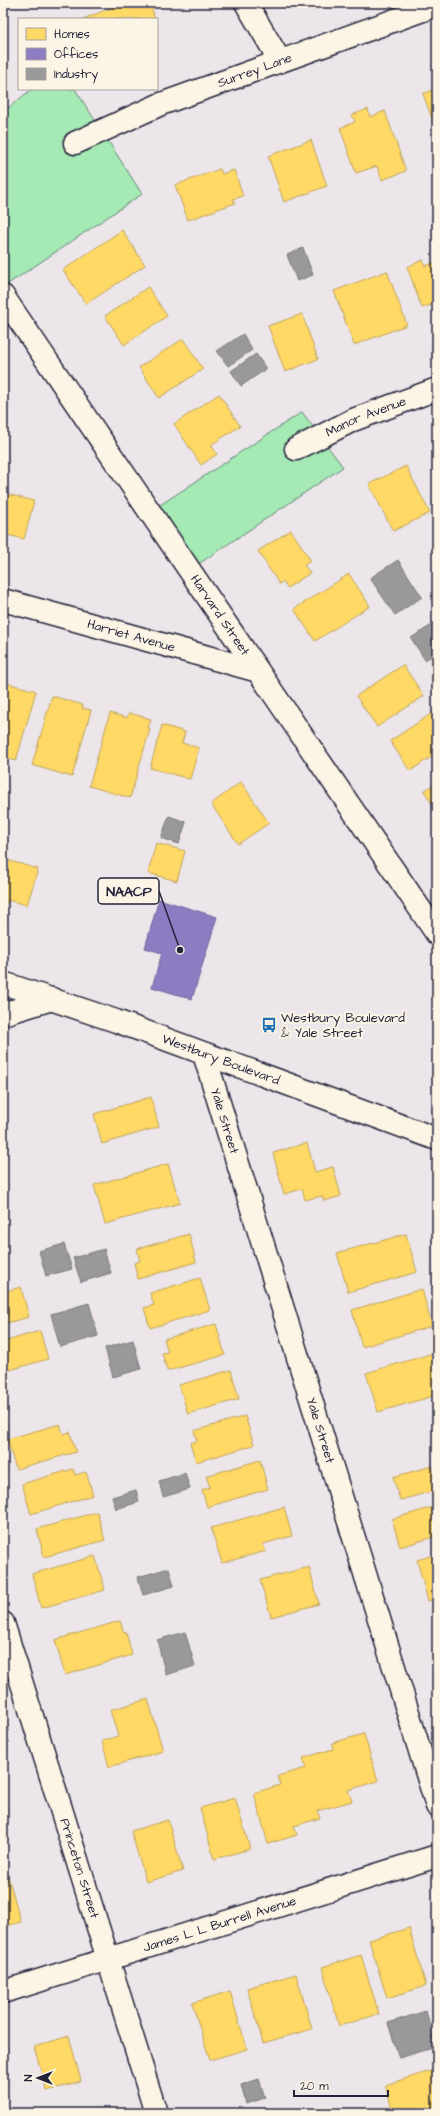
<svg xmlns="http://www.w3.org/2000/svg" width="440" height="2116" font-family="'Architects Daughter',sans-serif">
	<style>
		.green { fill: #a5e9b4; stroke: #648678 }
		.homes { fill: #ffd966; stroke: #bda259 }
		.offices { fill: #8e7cc3; stroke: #6e619a }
		.industry { fill: #999; stroke: #75757d }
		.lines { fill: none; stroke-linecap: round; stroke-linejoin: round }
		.street-casing { stroke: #22223b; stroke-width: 25 }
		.secondary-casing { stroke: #22223b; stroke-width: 25 }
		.street { stroke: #fcf5e5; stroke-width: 22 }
		.secondary { stroke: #fcf5e5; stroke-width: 22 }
		.labels { text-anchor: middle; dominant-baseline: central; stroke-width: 4; stroke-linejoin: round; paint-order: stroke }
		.street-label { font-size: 13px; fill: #22223b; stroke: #fcf5e5 }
		.poi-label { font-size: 13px; fill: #22223b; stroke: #fcf5e5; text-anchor: start }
		.leader { fill: none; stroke: #22223b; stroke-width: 1.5 }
		.callout-dot { fill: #22223b; stroke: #fcf5e5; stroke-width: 1.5 }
		.callout { fill: #fcf5e5; stroke: #22223b; stroke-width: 1.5 }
		.callout-label { font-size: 14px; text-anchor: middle; font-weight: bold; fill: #22223b }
	</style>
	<rect width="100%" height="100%" fill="#ece5e9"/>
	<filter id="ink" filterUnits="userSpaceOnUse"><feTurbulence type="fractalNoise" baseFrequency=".025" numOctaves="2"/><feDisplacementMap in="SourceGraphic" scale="8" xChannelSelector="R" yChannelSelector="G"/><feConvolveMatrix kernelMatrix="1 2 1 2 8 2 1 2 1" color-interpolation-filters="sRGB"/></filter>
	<g filter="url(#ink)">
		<g class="green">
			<polygon points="32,89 75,89 142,194 5,286 3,282 3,112"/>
			<polygon points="302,412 343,467 194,567 157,507"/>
		</g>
		<g class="homes">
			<polygon points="124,3 150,3 155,19 83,19"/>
			<polygon points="437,88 437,132 423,94"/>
			<polygon points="368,109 370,117 385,111 406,171 382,180 377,166 356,173 340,128 355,122 352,115"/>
			<polygon points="311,140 327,186 284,202 268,156"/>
			<polygon points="220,169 222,174 234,170 243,196 233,199 235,203 188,220 175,185"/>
			<polygon points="122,230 145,265 86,304 63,270"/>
			<polygon points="423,260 425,266 437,262 437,306 435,306 434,304 422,308 407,267"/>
			<polygon points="387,271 407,325 354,345 334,291"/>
			<polygon points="148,287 167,316 124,345 105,316"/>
			<polygon points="302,314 318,359 285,372 268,326"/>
			<polygon points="183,339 203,369 159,398 139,367"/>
			<polygon points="219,394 240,426 211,445 217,454 201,465 174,424"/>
			<polygon points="406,466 430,513 393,531 369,484"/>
			<polygon points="3,493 34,501 24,539 3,534"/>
			<polygon points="291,530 311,561 304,565 310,573 287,588 283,581 279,584 258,551"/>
			<polygon points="349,574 370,606 315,641 294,609"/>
			<polygon points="403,665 424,696 377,727 356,696"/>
			<polygon points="3,682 36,691 16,761 3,757"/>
			<polygon points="52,696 83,705 82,708 91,710 72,777 32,765"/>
			<polygon points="437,710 437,753 410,771 390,741"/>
			<polygon points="110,713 127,718 129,713 151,719 148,728 150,729 130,798 89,786"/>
			<polygon points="162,725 185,732 182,743 199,748 190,779 150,768"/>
			<polygon points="241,782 269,823 238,844 211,804"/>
			<polygon points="437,782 437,811 424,791"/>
			<polygon points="156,843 185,851 177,881 148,873"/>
			<polygon points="3,859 38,869 27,905 7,900 5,907 3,906"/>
			<polygon points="151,1097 159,1127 102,1144 94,1114"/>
			<polygon points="307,1143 315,1172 333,1167 341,1196 324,1201 322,1196 305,1200 302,1189 284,1194 273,1153"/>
			<polygon points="168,1164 180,1203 105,1224 94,1185"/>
			<polygon points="189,1234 196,1262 138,1279 134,1263 140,1261 137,1249"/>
			<polygon points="406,1234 417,1272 348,1292 337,1253"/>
			<polygon points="200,1278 210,1310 150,1328 144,1308 154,1305 150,1293"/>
			<polygon points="21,1287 29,1317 3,1324 3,1292"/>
			<polygon points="422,1289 432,1326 362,1347 352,1310"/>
			<polygon points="216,1324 225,1355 167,1371 162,1353 168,1352 164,1339"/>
			<polygon points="40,1331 48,1359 3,1372 3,1342"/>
			<polygon points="437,1352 437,1395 378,1412 366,1373"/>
			<polygon points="231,1370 239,1399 188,1414 179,1385"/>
			<polygon points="245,1416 254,1445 196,1462 190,1443 197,1441 194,1431"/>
			<polygon points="60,1424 63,1434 70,1432 76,1452 16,1469 7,1439"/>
			<polygon points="260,1460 268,1489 207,1507 202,1490 210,1487 206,1476"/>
			<polygon points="432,1466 437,1482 437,1490 400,1500 393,1477"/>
			<polygon points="73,1469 75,1475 86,1472 93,1495 31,1514 22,1484"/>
			<polygon points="437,1506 437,1536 400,1547 392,1519"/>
			<polygon points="284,1507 292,1536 263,1544 266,1551 222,1563 211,1528"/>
			<polygon points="97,1512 105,1540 44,1557 37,1529"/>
			<polygon points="437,1554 437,1598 428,1601 417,1560"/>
			<polygon points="95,1556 105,1590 41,1608 32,1574"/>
			<polygon points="309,1567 319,1604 271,1617 260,1580"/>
			<polygon points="120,1621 124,1633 126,1632 132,1655 65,1675 55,1640"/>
			<polygon points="148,1699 163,1751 109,1767 102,1741 118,1736 110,1710"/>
			<polygon points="364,1734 378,1781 348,1790 352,1801 317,1811 320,1818 294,1826 297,1835 268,1844 254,1793 280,1785 278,1776 306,1768 303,1758 333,1749 332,1743"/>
			<polygon points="235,1798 250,1849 214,1859 200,1808"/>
			<polygon points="168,1820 183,1871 146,1882 131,1831"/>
			<polygon points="3,1859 21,1922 3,1927"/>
			<polygon points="409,1928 426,1986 387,1998 369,1940"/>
			<polygon points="361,1955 379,2014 339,2026 322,1967"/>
			<polygon points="296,1974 312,2029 263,2043 247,1988"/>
			<polygon points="230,1991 247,2049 210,2060 192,2003"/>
			<polygon points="69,2036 81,2081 47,2091 34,2047"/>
			<polygon points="437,2069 437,2107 416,2113 393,2113 385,2085"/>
		</g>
		<polygon class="offices" points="159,899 217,917 192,999 152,987 162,953 145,948"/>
		<g class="industry">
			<polygon points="303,248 313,275 297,281 287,255"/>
			<polygon points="243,334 252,350 228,366 217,351"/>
			<polygon points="256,354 266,369 241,386 231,371"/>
			<polygon points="398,560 422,597 395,615 370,578"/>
			<polygon points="435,623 437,626 437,653 425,660 411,638"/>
			<polygon points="169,816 186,822 179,844 161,838"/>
			<polygon points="64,1244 72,1269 46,1276 39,1251"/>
			<polygon points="104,1249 111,1273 81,1282 73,1258"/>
			<polygon points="89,1303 98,1336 60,1347 51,1314"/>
			<polygon points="133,1340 141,1369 113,1377 105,1348"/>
			<polygon points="185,1473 190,1489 163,1497 159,1481"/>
			<polygon points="136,1490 139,1502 116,1509 112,1497"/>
			<polygon points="169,1568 174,1586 143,1595 138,1577"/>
			<polygon points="185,1632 195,1666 166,1675 157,1640"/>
			<polygon points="426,2011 436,2047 399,2058 388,2023"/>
			<polygon points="259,2079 265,2098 246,2104 241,2085"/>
		</g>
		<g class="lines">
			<defs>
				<g id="street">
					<polyline points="246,3 280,61"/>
					<path id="s1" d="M75 143 161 104 437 5"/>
					<path id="s2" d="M3 296 437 934"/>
					<path id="s3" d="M296 449 353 420 437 389"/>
					<path id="s4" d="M3 600 258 671"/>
					<polyline points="3,1014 52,999"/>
					<path id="s5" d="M204 1054 437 1806"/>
					<path id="s6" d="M3 1623 156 2113"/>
					<path id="s7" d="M3 1992 437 1856"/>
				</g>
				<g id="secondary">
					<path id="s8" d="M3 983 116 1021 437 1139"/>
				</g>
			</defs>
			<use href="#street" class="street-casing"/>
			<use href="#secondary" class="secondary-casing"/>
			<use href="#street" class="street"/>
			<use href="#secondary" class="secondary"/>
		</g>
	</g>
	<defs>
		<symbol id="bus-bare" viewBox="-9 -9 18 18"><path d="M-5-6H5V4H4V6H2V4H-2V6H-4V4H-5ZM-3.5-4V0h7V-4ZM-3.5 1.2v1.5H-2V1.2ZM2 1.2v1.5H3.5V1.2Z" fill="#1f6fb2" stroke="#fcf5e5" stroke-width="2.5" paint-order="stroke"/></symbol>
	</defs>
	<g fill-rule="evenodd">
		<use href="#bus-bare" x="258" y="1014" width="22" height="22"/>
	</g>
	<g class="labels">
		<g class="street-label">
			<text stroke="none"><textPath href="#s1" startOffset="194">Surrey Lane</textPath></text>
			<text stroke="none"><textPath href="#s3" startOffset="77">Manor Avenue</textPath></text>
			<text stroke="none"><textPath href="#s2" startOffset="386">Harvard Street</textPath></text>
			<text stroke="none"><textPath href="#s4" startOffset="133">Harriet Avenue</textPath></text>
			<text stroke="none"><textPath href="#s8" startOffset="231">Westbury Boulevard</textPath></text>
			<text stroke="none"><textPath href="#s5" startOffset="70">Yale Street</textPath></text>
			<text stroke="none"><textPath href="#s5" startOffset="394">Yale Street</textPath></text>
			<text stroke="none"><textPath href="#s6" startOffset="257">Princeton Street</textPath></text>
			<text stroke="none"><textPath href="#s7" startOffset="227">James L L Burrell Avenue</textPath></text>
		</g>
		<g class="poi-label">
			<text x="281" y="1018">Westbury Boulevard<tspan x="281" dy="15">&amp; Yale Street</tspan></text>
		</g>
	</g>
	<path class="leader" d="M180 950L159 891"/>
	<circle class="callout-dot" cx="180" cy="950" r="4"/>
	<rect class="callout" x="98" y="878" width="61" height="26" rx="4"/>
	<g class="callout-label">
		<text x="129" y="896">NAACP</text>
	</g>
	<rect width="440" height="2116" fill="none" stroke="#fcf5e5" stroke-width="16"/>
	<rect x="8" y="8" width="424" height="2100" fill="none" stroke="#22223b" stroke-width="1.5" filter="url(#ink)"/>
	<rect x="18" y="18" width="140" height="72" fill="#fcf5e5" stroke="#a5a1a1"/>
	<rect x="26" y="28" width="20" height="12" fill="#ffd966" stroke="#a5a1a1"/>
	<text x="54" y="38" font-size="12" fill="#22223b">Homes</text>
	<rect x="26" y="48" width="20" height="12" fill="#8e7cc3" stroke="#a5a1a1"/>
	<text x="54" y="58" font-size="12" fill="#22223b">Offices</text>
	<rect x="26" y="68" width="20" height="12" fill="#999999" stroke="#a5a1a1"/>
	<text x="54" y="78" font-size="12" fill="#22223b">Industry</text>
	<g transform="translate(38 2078) rotate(270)" stroke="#fcf5e5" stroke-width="3" paint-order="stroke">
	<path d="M0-3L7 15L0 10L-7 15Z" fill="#22223b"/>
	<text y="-6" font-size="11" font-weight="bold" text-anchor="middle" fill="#22223b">N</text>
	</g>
	<path d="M294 2090v6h94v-6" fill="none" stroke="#22223b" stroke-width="2"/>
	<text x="300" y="2090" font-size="12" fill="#22223b" stroke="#fcf5e5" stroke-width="3" paint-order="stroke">20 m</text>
</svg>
